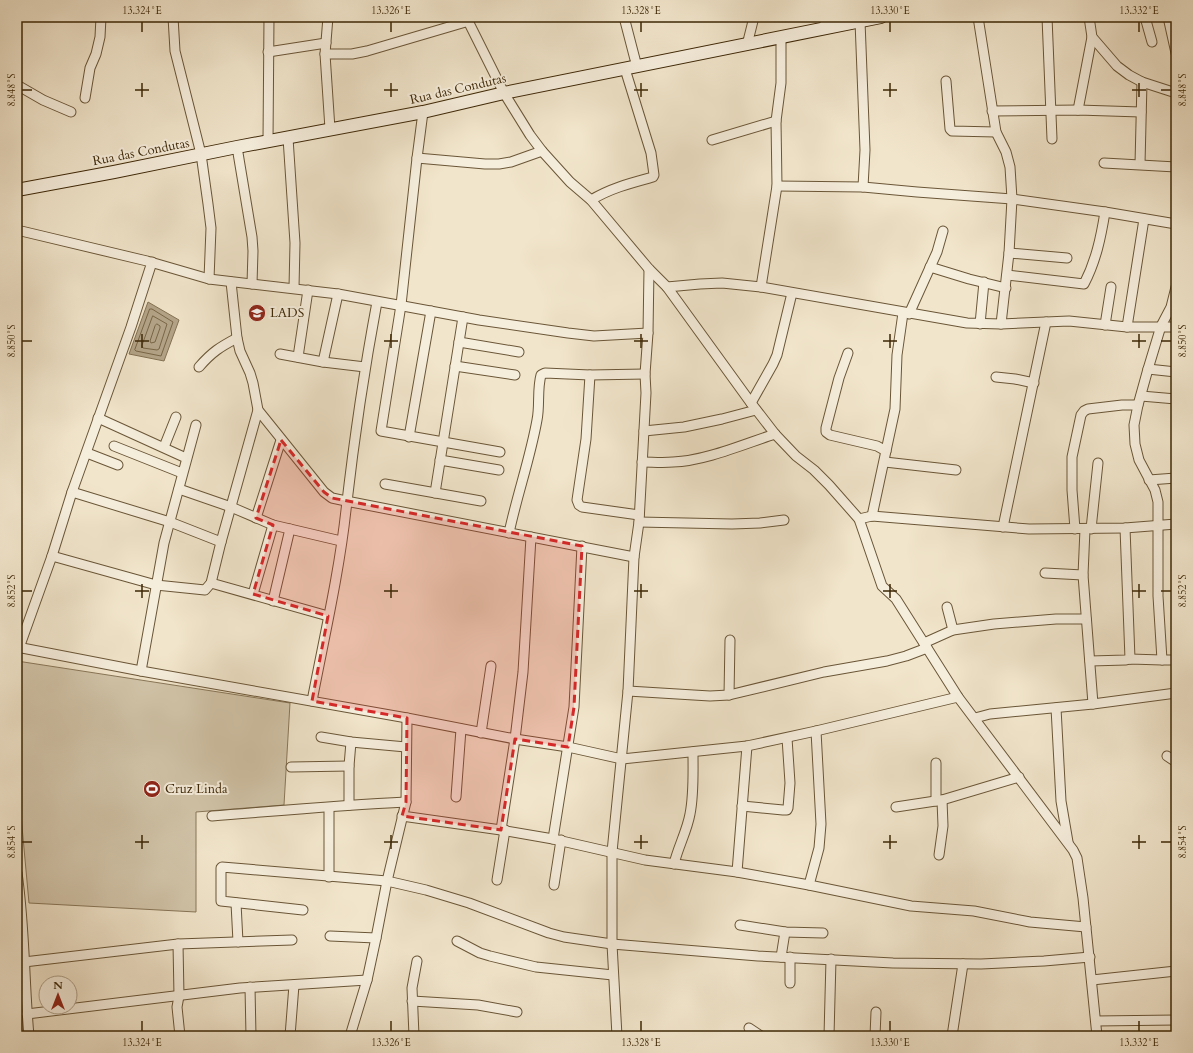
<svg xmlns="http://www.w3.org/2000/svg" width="1193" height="1053" font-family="Cardo,serif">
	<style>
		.pitch { fill: #d2c5aa; stroke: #887658 }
		.water { fill: #b4a488; stroke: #847254 }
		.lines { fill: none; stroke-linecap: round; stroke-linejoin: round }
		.shore { stroke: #786647; stroke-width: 1 }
		.street-casing { stroke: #6a5637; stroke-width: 11 }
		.secondary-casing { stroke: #3d2706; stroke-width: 14 }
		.street { stroke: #f6eedd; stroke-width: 9 }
		.secondary { stroke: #f6eedd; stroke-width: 12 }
		.marked { fill: #d62828; fill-opacity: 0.2; stroke: #d62828; stroke-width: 3; stroke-dasharray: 8 5; stroke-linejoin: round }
		.ticks { fill: none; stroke: #3d2706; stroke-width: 1.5 }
		.labels { text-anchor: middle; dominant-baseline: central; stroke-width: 4; stroke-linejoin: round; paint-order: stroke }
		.street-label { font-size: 13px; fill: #3d2706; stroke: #f6eedd }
		.poi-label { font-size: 13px; fill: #3d2706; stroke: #f6eedd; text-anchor: start }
		.neatline { fill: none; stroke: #3d2706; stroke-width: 1.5 }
		.ticks-label { font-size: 10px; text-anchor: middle; fill: #3d2706 }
	</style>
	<rect width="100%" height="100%" fill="#f1e5cb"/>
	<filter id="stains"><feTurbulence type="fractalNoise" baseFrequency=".005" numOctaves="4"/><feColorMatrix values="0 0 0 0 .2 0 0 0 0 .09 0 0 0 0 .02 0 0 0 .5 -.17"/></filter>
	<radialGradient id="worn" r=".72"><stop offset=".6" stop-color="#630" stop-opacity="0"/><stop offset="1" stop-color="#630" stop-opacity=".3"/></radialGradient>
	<polygon class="pitch" points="17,661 290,703 284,805 196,812 196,912 29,903 17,772"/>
	<polygon class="water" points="148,302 179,320 164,361 129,354"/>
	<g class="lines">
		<g class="shore">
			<polygon points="150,309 152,309 173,322 161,356 136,351 135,350"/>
			<polygon points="153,316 167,324 159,349 157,350 143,348 142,346"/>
			<polygon points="157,324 160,326 160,328 155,342 151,343 150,341 155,326"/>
		</g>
		<defs>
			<g id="street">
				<polyline points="173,17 175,51 201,154 208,204 211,228 209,279"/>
				<polyline points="328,17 325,54 330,129"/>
				<polyline points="466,17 504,93 530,135 542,151 570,182 591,200 649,269 667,287 751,403 775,434 796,456 814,470 829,485 859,519 882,586 896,599 958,697 1073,850 1077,858 1083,898 1097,1036"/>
				<polyline points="624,17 637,67"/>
				<polyline points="825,17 825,28"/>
				<polyline points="978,17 996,132 1006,152 1010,167 1012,199 1009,253 1001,324"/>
				<polyline points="1047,17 1052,139"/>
				<polyline points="1089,17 1092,37 1117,66 1129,75 1142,82 1176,93"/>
				<polyline points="1145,17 1152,42"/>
				<polyline points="1168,17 1176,53"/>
				<polyline points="860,21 865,150 863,187"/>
				<polyline points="747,45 754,17"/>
				<polyline points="268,52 326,43"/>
				<polyline points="325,54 352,54 367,51 469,21"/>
				<polyline points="946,81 950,129 952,131 996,132"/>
				<polyline points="17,85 43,100 71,112"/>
				<polyline points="85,98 90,68 96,54 100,37 101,17"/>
				<polyline points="1078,110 1092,37"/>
				<polyline points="992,111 1078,110 1141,112"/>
				<polyline points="423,112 417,158 401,305 381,431 500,452"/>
				<polyline points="288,138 295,243 294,288"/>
				<polyline points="712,140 776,121"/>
				<polyline points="268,141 269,17"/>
				<polyline points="237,147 252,237 253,251 252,284"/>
				<polyline points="417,158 485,164 499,164 511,162 542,151"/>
				<polyline points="1104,163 1176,167"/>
				<polyline points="1140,164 1142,82"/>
				<polyline points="777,186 863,187 917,192 1012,199 1105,212 1176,224"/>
				<path d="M591 200C611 188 631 183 653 177L654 175 651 153 625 69"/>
				<polyline points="17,230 147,261 209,279 338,294 479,320 568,333 594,336 648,333"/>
				<polyline points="1009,253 1067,258"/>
				<polyline points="930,267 969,279 1006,288"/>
				<path d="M1007 275 1084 284C1096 261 1101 237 1105 212"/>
				<polyline points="231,282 237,338 240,351 250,373 253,383 258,410 324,492 332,498 346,501 634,557"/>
				<polyline points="667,287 700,284 722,283 761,287 967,323 1001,324 1069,321 1127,327 1176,327"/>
				<polyline points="761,287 777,186 776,121 781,83 781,37"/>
				<polyline points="909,314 937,252 943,231"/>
				<polyline points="980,324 984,282"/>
				<polyline points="1105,325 1111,287"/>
				<polyline points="1127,327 1144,219"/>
				<polyline points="459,342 519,352"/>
				<polyline points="848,353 839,378 826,428 826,432 830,435 877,446 886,451"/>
				<polyline points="280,354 323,362 365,367"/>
				<polyline points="298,357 308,290"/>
				<polyline points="323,362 338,294"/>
				<polyline points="455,366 515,375"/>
				<path d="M199 367C212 352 220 347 237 338"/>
				<polyline points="1148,369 1176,372"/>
				<polyline points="590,375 586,439 577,500 579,505 582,507 639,515"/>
				<polyline points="996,377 1015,379 1034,383"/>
				<polyline points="1141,396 1176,399"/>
				<polyline points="751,403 773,364 777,355 792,293"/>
				<polyline points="98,418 186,458"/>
				<polyline points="644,431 684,427 722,419 756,410"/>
				<polyline points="409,437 431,311"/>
				<polyline points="114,446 182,473"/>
				<polyline points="164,447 176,417"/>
				<polyline points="87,453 118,465"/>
				<polyline points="440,460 499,470"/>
				<path d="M642 462C652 462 663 463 673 462 705 461 744 444 775 434"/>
				<polyline points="885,462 956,470"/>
				<polyline points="1149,480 1176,478"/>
				<polyline points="385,484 481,501"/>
				<polyline points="179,489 231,507 273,525 341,541"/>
				<polyline points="72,492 170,522 221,542"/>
				<polyline points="435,493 463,317"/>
				<polyline points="872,516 895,409 897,355 903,313"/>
				<polyline points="256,518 281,440"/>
				<polyline points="859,519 872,516 1029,529 1125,528 1176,524"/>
				<polyline points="639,522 732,524 760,523 784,520"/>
				<polyline points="1003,527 1046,322"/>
				<polyline points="1125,528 1130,659"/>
				<polyline points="1075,529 1072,490 1072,457 1081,415 1084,411 1088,409 1122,405 1138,405"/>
				<polyline points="1085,529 1083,575 1093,704"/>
				<polyline points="1091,529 1098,463"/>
				<path d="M509 533C517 495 530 459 537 420 540 406 537 389 541 375L545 373 590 375 645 374"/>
				<polyline points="52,556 156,585 205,590 211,583 221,542 258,410"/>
				<polyline points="1045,573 1083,575"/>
				<polyline points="211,583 328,616"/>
				<polyline points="253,594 273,525"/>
				<polyline points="273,601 290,529"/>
				<polyline points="947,607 953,630"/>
				<polyline points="924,643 953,630 994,624 1056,619 1086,619"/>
				<polyline points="17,647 141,671 407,718 515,739 568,747 622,759 747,746 816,731 958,697"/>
				<polyline points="19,648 52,556 72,492 131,327 152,262"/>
				<polyline points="1162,660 1158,596 1158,502 1155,490 1139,460 1135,444 1134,425 1138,405 1148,369 1161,326 1171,307 1176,287"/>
				<polyline points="1090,661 1126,660 1130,659 1162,660 1176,660"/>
				<polyline points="141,671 164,543 196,425"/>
				<polyline points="628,691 710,696 729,695 824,672 887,661 906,656 927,648"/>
				<polyline points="729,695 730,640"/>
				<path d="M312 701C324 638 339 574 346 510 354 440 364 371 377 302"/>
				<polyline points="1056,708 1061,801 1068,842"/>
				<polyline points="975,718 990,714 1093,704 1176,693"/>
				<polyline points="481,733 491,666"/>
				<polyline points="321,737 351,742 406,747"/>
				<polyline points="1167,756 1176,762"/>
				<polyline points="936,763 936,801"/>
				<polyline points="291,767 349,766"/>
				<polyline points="456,797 461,729"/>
				<polyline points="349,805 349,766 351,742"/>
				<polyline points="742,806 783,810 787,810 788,808 790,783 787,738"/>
				<polyline points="896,807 942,800 1019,777"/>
				<path d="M212 816C276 811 341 805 406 802"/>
				<polyline points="402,816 501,830 553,839 645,860 737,872 809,885 911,906 974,911 1030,922 1086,927"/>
				<polyline points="501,830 515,739 523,672 531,537"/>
				<polyline points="553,839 574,707 582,546"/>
				<polyline points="939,855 943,826 942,800"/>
				<path d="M674 864C678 847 687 831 690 814 694 794 693 773 693 752"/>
				<polyline points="737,872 747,746"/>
				<path d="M17 873C25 927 24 982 29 1036"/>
				<polyline points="329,877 329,808"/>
				<polyline points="497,880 505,830"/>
				<polyline points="554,885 561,840"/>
				<polyline points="809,885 819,848 821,824 816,731"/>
				<polyline points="236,903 238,942"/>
				<polyline points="303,910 221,901 221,868 222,867 387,881 426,890 469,903 549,933 564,937 612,944 758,956 893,963 981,964 1044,961 1090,957"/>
				<polyline points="740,925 785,932 823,933"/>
				<polyline points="330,936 376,938"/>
				<polyline points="457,941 480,953 490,956 536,967 613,975"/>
				<polyline points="178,944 179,996 177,1007 180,1036"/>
				<polyline points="781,957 785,932"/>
				<polyline points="790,957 790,983"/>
				<polyline points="24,962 178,944 292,940"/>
				<polyline points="1092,980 1176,971"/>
				<polyline points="250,987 251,1036"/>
				<polyline points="412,1001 478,1005 517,1012"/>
				<polyline points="27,1014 240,988 367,980"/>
				<polyline points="1096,1021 1176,1020"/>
				<polyline points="749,1028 761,1036"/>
				<polyline points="290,1036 294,985"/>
				<polyline points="350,1036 367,980 376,938 387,881 406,802 407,718"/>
				<polyline points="414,1036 412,988 417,961"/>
				<polyline points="617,1036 612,944 612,852 628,691 634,557 639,522 646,393 645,374 648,333 649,269"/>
				<polyline points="829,1036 831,959"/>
				<polyline points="875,1036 876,1012"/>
				<polyline points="952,1036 963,964"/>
			</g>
			<polyline id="secondary" points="17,190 114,172 237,147 423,112 504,93 881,17"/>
		</defs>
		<use href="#street" class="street-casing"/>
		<use href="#secondary" class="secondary-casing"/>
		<use href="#street" class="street"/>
		<use href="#secondary" class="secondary"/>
	</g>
	<path class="marked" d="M281 440 324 492 332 498 582 546 574 707 568 747 515 739 501 830 402 816 406 802 407 718 312 701 328 616 253 594 273 525 256 518Z"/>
	<path class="ticks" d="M142 22V32M391 22V32M641 22V32M890 22V32M1139 22V32M142 83V97M391 83V97M641 83V97M890 83V97M1139 83V97M22 90H32M135 90H149M384 90H398M634 90H648M883 90H897M1132 90H1146M1161 90H1171M142 334V348M391 334V348M641 334V348M890 334V348M1139 334V348M22 341H32M135 341H149M384 341H398M634 341H648M883 341H897M1132 341H1146M1161 341H1171M142 584V598M391 584V598M641 584V598M890 584V598M1139 584V598M22 591H32M135 591H149M384 591H398M634 591H648M883 591H897M1132 591H1146M1161 591H1171M142 835V849M391 835V849M641 835V849M890 835V849M1139 835V849M22 842H32M135 842H149M384 842H398M634 842H648M883 842H897M1132 842H1146M1161 842H1171M142 1021V1031M391 1021V1031M641 1021V1031M890 1021V1031M1139 1021V1031"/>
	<defs>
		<symbol id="university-disc" viewBox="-11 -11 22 22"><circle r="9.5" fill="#8f2418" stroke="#f6eedd"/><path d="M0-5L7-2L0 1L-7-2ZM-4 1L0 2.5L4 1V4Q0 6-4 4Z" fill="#fff"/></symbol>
		<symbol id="stadium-disc" viewBox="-11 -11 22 22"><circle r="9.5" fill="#8f2418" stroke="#f6eedd"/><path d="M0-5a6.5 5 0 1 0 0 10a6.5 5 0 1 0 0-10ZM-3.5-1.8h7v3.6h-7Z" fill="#fff"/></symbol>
	</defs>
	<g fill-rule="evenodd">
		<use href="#university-disc" x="247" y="303" width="20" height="20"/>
		<use href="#stadium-disc" x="142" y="779" width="20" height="20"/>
	</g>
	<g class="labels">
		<g class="street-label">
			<text transform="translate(458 89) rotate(-13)">Rua das Condutas</text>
			<text transform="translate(141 152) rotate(-11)">Rua das Condutas</text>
		</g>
		<g class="poi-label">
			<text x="270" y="313">LADS</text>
			<text x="165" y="789">Cruz Linda</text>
		</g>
	</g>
	<rect width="1193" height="1053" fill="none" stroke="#f1e5cb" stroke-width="44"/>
	<g transform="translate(58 995)"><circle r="19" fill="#f6eedd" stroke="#ac9e87"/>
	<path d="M0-3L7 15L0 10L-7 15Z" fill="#8f2418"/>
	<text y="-6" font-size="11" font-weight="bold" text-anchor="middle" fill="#3d2706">N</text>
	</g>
	<rect x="22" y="22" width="1149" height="1009" class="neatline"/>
	<g class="ticks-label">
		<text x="142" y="14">13.324°E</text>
		<text x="391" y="14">13.326°E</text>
		<text x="641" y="14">13.328°E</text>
		<text x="890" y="14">13.330°E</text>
		<text x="1139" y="14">13.332°E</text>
		<text transform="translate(11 90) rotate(-90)" y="4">8.848°S</text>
		<text transform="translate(1182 90) rotate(-90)" y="4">8.848°S</text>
		<text transform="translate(11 341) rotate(-90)" y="4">8.850°S</text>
		<text transform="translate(1182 341) rotate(-90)" y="4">8.850°S</text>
		<text transform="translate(11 591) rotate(-90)" y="4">8.852°S</text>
		<text transform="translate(1182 591) rotate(-90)" y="4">8.852°S</text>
		<text transform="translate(11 842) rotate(-90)" y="4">8.854°S</text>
		<text transform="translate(1182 842) rotate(-90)" y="4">8.854°S</text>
		<text x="142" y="1046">13.324°E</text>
		<text x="391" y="1046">13.326°E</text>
		<text x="641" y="1046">13.328°E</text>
		<text x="890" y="1046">13.330°E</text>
		<text x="1139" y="1046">13.332°E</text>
	</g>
	<rect width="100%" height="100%" filter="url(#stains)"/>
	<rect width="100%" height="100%" fill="url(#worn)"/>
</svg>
